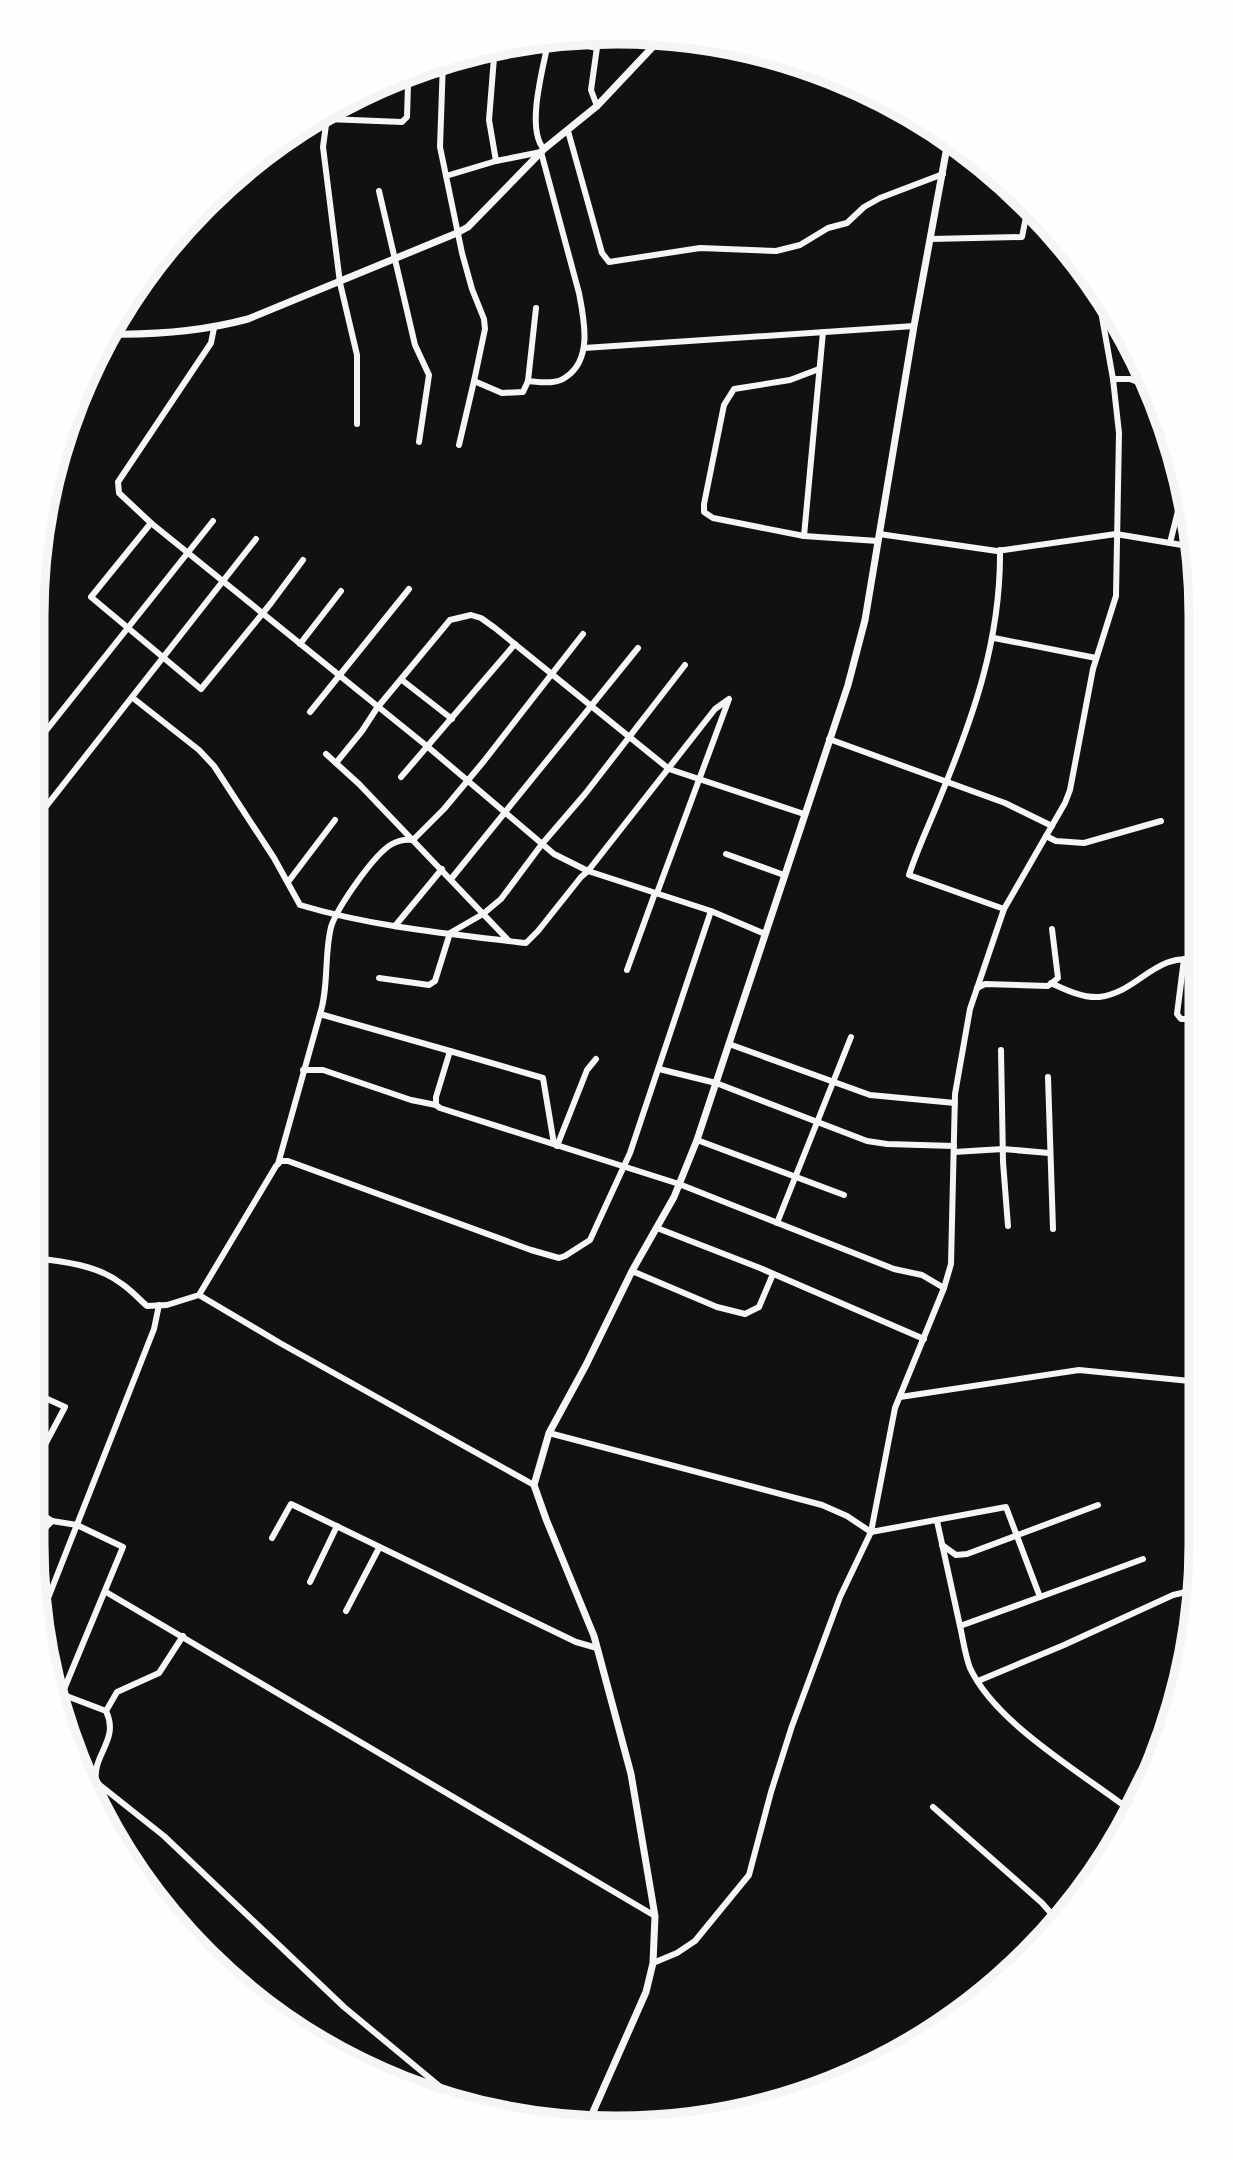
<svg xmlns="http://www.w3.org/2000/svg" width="1233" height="2160" font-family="Merriweather,serif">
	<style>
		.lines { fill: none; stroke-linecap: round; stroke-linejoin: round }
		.minor { stroke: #f5f5f5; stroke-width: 6 }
		.tertiary { stroke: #f5f5f5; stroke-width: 7 }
		.rim { fill: none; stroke: #f5f5f5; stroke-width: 9 }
	</style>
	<rect width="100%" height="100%" fill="#111"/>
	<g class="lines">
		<g class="minor">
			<polyline points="550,38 597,48"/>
			<path d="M495 45 489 120 496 161 541 152 579 293C584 319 593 359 566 377 556 385 540 382 528 381L536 308"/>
			<polyline points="443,61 440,147 462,253 472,289 484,319 485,329 474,381 502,393 523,392 528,381"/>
			<polyline points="597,106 591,90 599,33"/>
			<polyline points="328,110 323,147 340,283 357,355 357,424"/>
			<polyline points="327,119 402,122 407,117 408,84 403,73"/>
			<polyline points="568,131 602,253 609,262 700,248 776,251 800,245 828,228 847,223 864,207 880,198 943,174"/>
			<path d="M544 149C525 129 544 65 549 38"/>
			<polyline points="446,176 496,161"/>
			<polyline points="379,191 415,345 429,375 419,442"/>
			<polyline points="930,239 1022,237 1029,202"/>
			<polyline points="214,328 211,343 118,482 119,493 151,523 428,747 554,854 588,871 715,709 729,699 657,893"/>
			<polyline points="823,332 804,536 878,541"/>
			<polyline points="584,348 914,326"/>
			<polyline points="1113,379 1130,379 1151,387"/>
			<polyline points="459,445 474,381"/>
			<polyline points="151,523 91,597 201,689 271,603 303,560"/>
			<polyline points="879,534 997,551 1116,534 1194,547"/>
			<polyline points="804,536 713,518 704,512 704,504 724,405 734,389 790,380 819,369"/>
			<polyline points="1170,543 1178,511 1185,499"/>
			<path d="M1000 550C1001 640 973 718 939 800 929 825 917 850 909 875L1004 909"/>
			<polyline points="994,638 1096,658"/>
			<polyline points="300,644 341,591"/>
			<polyline points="402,680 452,719"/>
			<path d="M133 698 199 750 214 766 274 858 300 905C373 927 450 934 526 943L538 931 581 877 588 871 711 911 765 934"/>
			<polyline points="310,712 409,589"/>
			<polyline points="829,739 1005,803 1052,826"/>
			<polyline points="33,747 213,521"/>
			<polyline points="326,754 359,784 508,940"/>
			<polyline points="336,763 362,731 377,708 450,620 471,615 481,618 495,628 669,769 804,814"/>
			<polyline points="401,777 515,644"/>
			<polyline points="37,818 256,539"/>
			<polyline points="1046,836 1056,841 1084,843 1161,821"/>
			<polyline points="726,854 784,875"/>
			<polyline points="451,879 638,648"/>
			<polyline points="288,882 335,820"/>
			<polyline points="395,926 442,869"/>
			<polyline points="1184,959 1177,1014 1181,1019 1200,1019"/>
			<polyline points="627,970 655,893"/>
			<polyline points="379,978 429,985 435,981 450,933 483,914 501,899 542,844 585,794 685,665"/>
			<path d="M1051 983C1066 990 1083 998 1099 997 1140 992 1155 950 1200 961"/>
			<polyline points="977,988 985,984 1048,986 1058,978 1052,929"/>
			<path d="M320 1014C329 986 324 955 331 927 337 908 374 854 392 844 399 840 406 839 413 840L444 809 484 761 583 634"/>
			<polyline points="729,1044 870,1095 955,1103"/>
			<polyline points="1001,1050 1003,1162 1008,1226"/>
			<polyline points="659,1069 716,1083 867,1141 887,1144 954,1146"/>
			<polyline points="303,1070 323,1070 411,1100 436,1105"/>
			<polyline points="1048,1077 1053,1229"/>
			<polyline points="697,1140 844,1195"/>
			<polyline points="554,1144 543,1078 450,1051 436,1097 436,1105 440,1108 679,1184 894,1269 922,1275 944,1288"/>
			<polyline points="557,1146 587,1070 596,1059"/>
			<polyline points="954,1152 1003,1149 1049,1153"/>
			<polyline points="278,1164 320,1014 450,1051"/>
			<polyline points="777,1223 851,1037"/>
			<polyline points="657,1228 760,1268 924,1339"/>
			<path d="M32 1258C62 1261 98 1265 122 1284 131 1290 139 1299 147 1306L167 1305 199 1295 276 1166 281 1161H288L531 1250 559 1258 565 1256 590 1240 630 1153 711 911"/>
			<polyline points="632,1271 717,1307 745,1314 759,1307 773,1274"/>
			<polyline points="199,1295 280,1343 534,1485"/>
			<polyline points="900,1397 1079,1370 1200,1382"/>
			<polyline points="549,1433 822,1505 847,1516 871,1532 1006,1507 1040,1597 960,1626 937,1521"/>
			<polyline points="32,1469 65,1407 32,1392"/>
			<polyline points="32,1508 52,1521 77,1525 123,1547 62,1694"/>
			<polyline points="272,1538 291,1504 576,1642 597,1648"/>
			<polyline points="32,1542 52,1521"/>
			<polyline points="942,1545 956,1555 967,1554 1098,1505"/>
			<polyline points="310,1582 337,1526"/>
			<polyline points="106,1592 655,1916"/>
			<polyline points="1040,1597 1143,1559"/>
			<polyline points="43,1611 154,1329 159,1305"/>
			<polyline points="346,1611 379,1548"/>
			<path d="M960 1626C963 1639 965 1655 970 1668 996 1724 1082 1773 1131 1811"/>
			<polyline points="978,1681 1064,1645 1173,1595 1199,1589"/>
			<path d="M56 1692 106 1711C120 1740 92 1754 96 1782L164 1836 344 2007 467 2109"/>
			<polyline points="106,1711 117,1692 159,1673 183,1636"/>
			<polyline points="1123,1805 1140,1771 1158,1747 1176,1704"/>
			<polyline points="933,1807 1042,1903 1056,1919"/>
			<polyline points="653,1963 677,1953 695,1941 749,1875 771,1792 792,1726 840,1597 871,1532 895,1408 944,1288 951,1264 955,1094 970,1009 1004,909 1065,803 1070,790 1093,669 1116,596 1119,433 1113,379 1102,317 1102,296"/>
		</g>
		<g class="tertiary">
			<path d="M109 334C155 335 203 331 248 319L457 233 468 227 544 149 597 106 663 36"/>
			<polyline points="589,2121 646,1992 653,1963 655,1916 631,1774 594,1636 546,1519 534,1485 549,1433 586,1365 632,1271 674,1197 697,1140 848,685 865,620 914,326 949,136"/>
		</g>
	</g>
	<path d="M0 0H1233V2160H0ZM616 44H617A572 572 0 0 1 1189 616V1544A572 572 0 0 1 617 2116H616A572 572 0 0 1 44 1544V616A572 572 0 0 1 616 44Z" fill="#fefefe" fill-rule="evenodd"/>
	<path class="rim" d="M616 44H617A572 572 0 0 1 1189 616V1544A572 572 0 0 1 617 2116H616A572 572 0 0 1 44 1544V616A572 572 0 0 1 616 44Z"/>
</svg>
